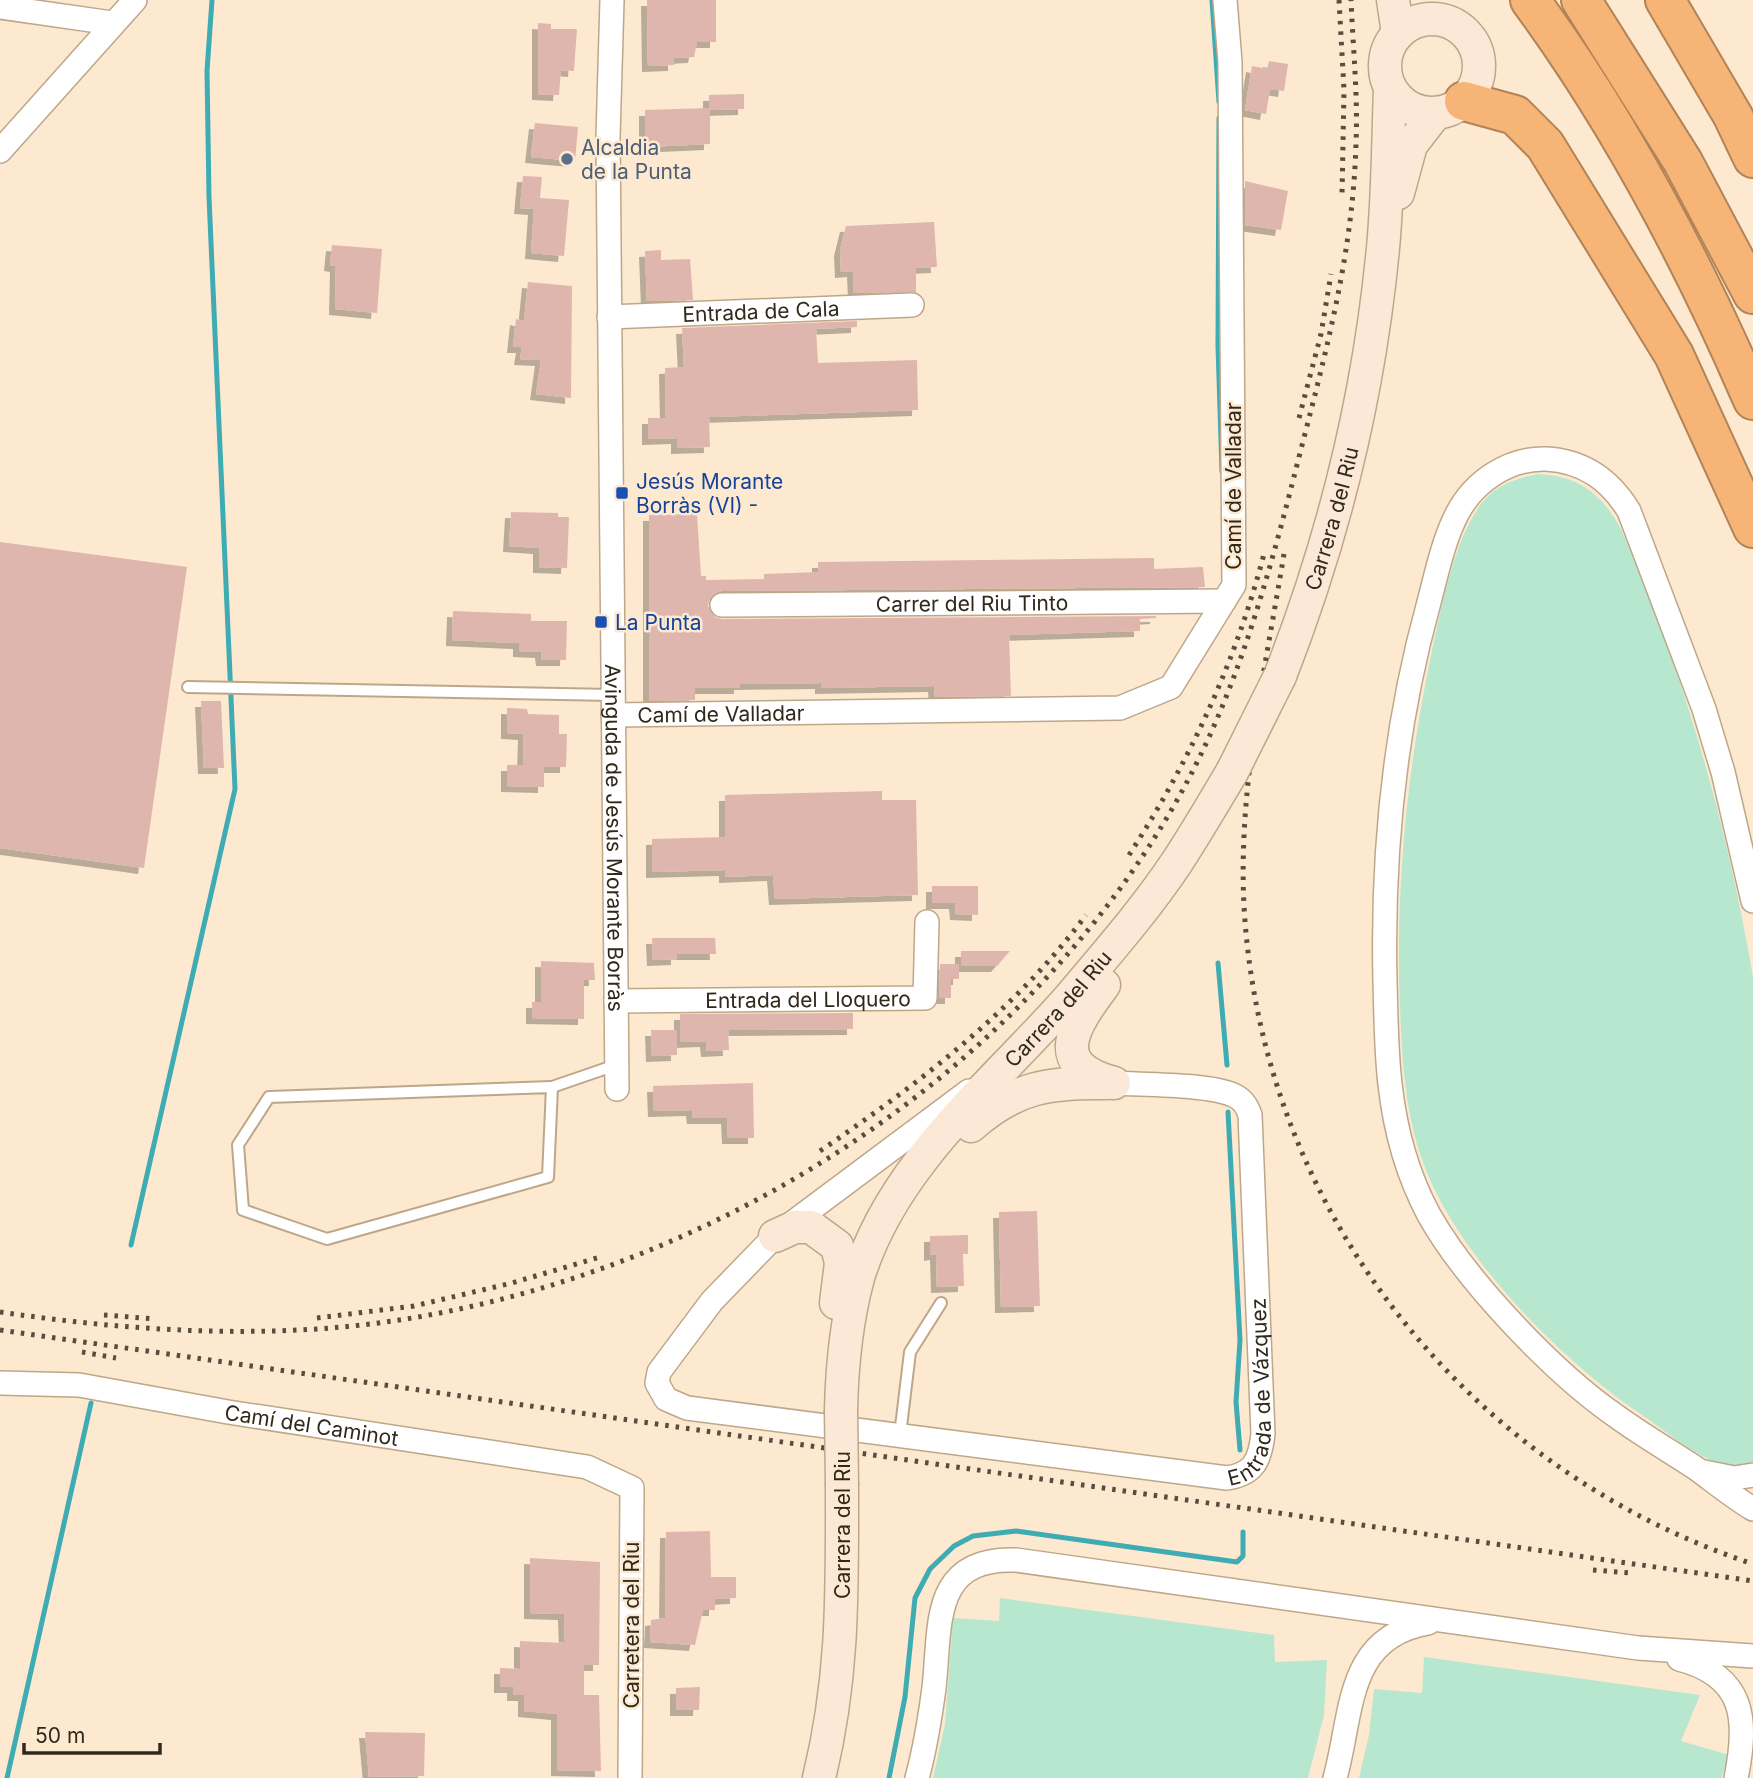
<svg xmlns="http://www.w3.org/2000/svg" width="1753" height="1778" font-family="Inter,sans-serif">
	<style>
		.green { fill: #b7e7cf }
		.lines { fill: none; stroke-linecap: round; stroke-linejoin: round }
		.stream { stroke: #3fabb3; stroke-width: 5 }
		.building { fill: #dfb6ae; filter: url(#shadow) }
		.lane-casing { stroke: #bea789; stroke-width: 14 }
		.street-casing { stroke: #bea789; stroke-width: 26 }
		.secondary-casing { stroke: #bea789; stroke-width: 35 }
		.highway-casing { stroke: #b18357; stroke-width: 42 }
		.lane { stroke: #fff; stroke-width: 10 }
		.street { stroke: #fff; stroke-width: 23 }
		.secondary { stroke: #fce8d6; stroke-width: 32 }
		.highway { stroke: #f6b477; stroke-width: 38 }
		.rail { stroke: #584d3e; stroke-width: 5; stroke-dasharray: 3.5 7; stroke-linecap: butt }
		.secondary-bridge-casing { stroke: #bea789; stroke-width: 35; stroke-linecap: butt }
		.secondary-bridge { stroke: #fce8d6; stroke-width: 32 }
		.service-dot { fill: #5c6f8a; stroke: #fde9d0; stroke-width: 2.5 }
		.transit-dot { fill: #1a4fb4; stroke: #fde9d0; stroke-width: 2.5 }
		.labels { text-anchor: middle; dominant-baseline: central; stroke-width: 5; stroke-linejoin: round; paint-order: stroke }
		.service-label { font-size: 21px; fill: #4e5e75; stroke: #fde9d0; text-anchor: start }
		.street-label { font-size: 21px; fill: #31281c; stroke: #fde9d0 }
		.transit-label { font-size: 21px; fill: #164399; stroke: #fde9d0; text-anchor: start }
	</style>
	<defs>
		<filter id="shadow"><feDropShadow dx="-6" dy="6" stdDeviation="0" flood-color="#0004"/></filter>
	</defs>
	<rect width="100%" height="100%" fill="#fde9d0"/>
	<g class="green">
		<path d="M1538 474C1580 476 1603 495 1622 531 1684 673 1727 824 1753 977V1467C1720 1478 1669 1433 1642 1415 1562 1362 1455 1253 1423 1162 1405 1113 1402 1059 1400 1007 1395 883 1408 762 1434 641 1444 596 1454 542 1481 504 1495 485 1517 478 1538 474Z"/>
		<polygon points="1000,1598 1274,1635 1275,1662 1327,1660 1324,1715 1308,1778 933,1778 945,1724 953,1618 999,1621"/>
		<polygon points="1424,1657 1700,1695 1681,1741 1729,1755 1721,1778 1359,1778 1369,1735 1374,1689 1422,1693"/>
	</g>
	<g class="lines">
		<g class="stream">
			<polyline points="1212,0 1219,102"/>
			<polyline points="1219,118 1218,346 1222,472"/>
			<polyline points="1218,963 1227,1065"/>
			<polyline points="1228,1112 1240,1340 1236,1402 1240,1450"/>
			<polyline points="131,1245 235,789 209,197 207,71 212,0"/>
			<polyline points="7,1778 91,1403"/>
			<polyline points="889,1778 905,1697 915,1598 930,1569 954,1546 973,1536 1016,1531 1237,1562 1243,1556 1243,1532"/>
		</g>
	</g>
	<g class="building">
		<polygon points="647,0 716,0 716,42 697,42 694,57 674,58 674,65 648,66"/>
		<polygon points="538,23 551,24 551,29 577,29 574,71 561,70 559,95 538,94"/>
		<polygon points="1269,61 1288,64 1284,91 1270,89 1266,114 1245,110 1252,66 1267,69"/>
		<polygon points="744,94 744,109 710,110 710,144 645,147 645,110 709,108 709,95"/>
		<polygon points="535,123 578,127 575,161 531,157"/>
		<polygon points="523,176 542,177 540,198 569,200 564,256 531,253 534,209 520,208"/>
		<polygon points="1245,181 1288,191 1281,230 1245,225"/>
		<polygon points="934,222 937,267 916,268 916,292 854,293 853,271 841,272 840,250 846,226"/>
		<polygon points="332,245 382,249 377,313 335,309 336,266 330,265"/>
		<polygon points="661,250 661,260 690,259 693,300 647,301 645,251"/>
		<polygon points="528,282 572,286 571,398 536,394 541,360 520,359 522,347 513,347 516,319 524,321"/>
		<polygon points="857,321 857,327 816,329 818,363 917,360 918,410 709,417 710,447 677,448 677,438 648,439 648,418 666,418 665,368 684,367 682,328"/>
		<polygon points="511,512 558,513 558,517 569,517 567,568 539,567 539,548 509,546"/>
		<polygon points="697,514 701,576 706,576 706,580 764,579 764,574 818,572 818,562 1154,558 1154,569 1203,567 1205,587 721,591 710,598 708,606 715,617 722,619 1156,616 1156,618 1140,619 1140,631 1009,635 1011,696 935,697 934,686 821,688 821,683 740,684 740,688 695,688 695,700 649,701 649,515"/>
		<polygon points="0,542 187,567 144,868 0,848"/>
		<polygon points="453,611 531,614 531,621 567,621 566,660 542,660 541,652 519,651 519,643 452,640"/>
		<polygon points="201,701 221,701 224,768 204,768"/>
		<polygon points="507,708 527,709 528,714 559,715 559,734 567,734 566,767 544,767 544,787 507,786 507,765 523,765 524,734 507,733"/>
		<polygon points="882,791 882,800 916,800 918,895 775,899 773,875 725,877 725,870 652,872 652,839 725,837 725,795"/>
		<polygon points="932,886 978,886 978,915 956,914 955,903 932,903"/>
		<polygon points="652,938 715,938 716,954 677,954 677,959 653,960"/>
		<polygon points="961,951 1010,951 997,966 961,966"/>
		<polygon points="541,961 594,963 595,980 584,980 584,1019 532,1018 532,1002 541,1002"/>
		<polygon points="940,964 959,964 959,979 951,979 951,998 939,998"/>
		<polygon points="853,1013 853,1029 728,1030 729,1050 707,1051 706,1041 680,1042 680,1014"/>
		<polygon points="651,1030 677,1030 677,1055 652,1056"/>
		<polygon points="753,1083 754,1138 728,1138 727,1118 693,1118 692,1110 654,1111 653,1086"/>
		<polygon points="1037,1211 1040,1306 1001,1307 999,1212"/>
		<polygon points="968,1235 968,1254 963,1254 964,1286 937,1287 936,1254 930,1255 930,1236"/>
		<polygon points="710,1531 711,1577 736,1577 736,1598 715,1599 715,1610 703,1610 695,1645 650,1642 651,1620 665,1618 666,1532"/>
		<polygon points="530,1558 600,1562 599,1665 584,1665 584,1695 599,1695 601,1771 557,1770 557,1714 524,1711 524,1695 513,1695 513,1687 500,1687 500,1668 520,1669 520,1641 565,1643 564,1614 530,1613"/>
		<polygon points="700,1687 699,1710 676,1710 676,1688"/>
		<polygon points="365,1732 425,1733 424,1776 369,1777"/>
	</g>
	<g class="lines">
		<defs>
			<g id="lane">
				<polyline points="188,687 612,695"/>
				<polygon points="552,1087 548,1177 327,1239 243,1210 238,1145 269,1097"/>
				<polyline points="552,1087 616,1065"/>
				<polyline points="900,1435 910,1352 941,1303"/>
			</g>
			<g id="street">
				<path id="s1" d="M612 0 608 137 617 1089"/>
				<polyline points="0,7 112,23"/>
				<polyline points="0,151 135,0"/>
				<path id="s2" d="M609 317 912 305"/>
				<path id="s3" d="M722 605 1224 601"/>
				<path id="s4" d="M613 715 1120 708 1171 687 1234 585 1230 62 1225 0"/>
				<path d="M1753 901 1723 772 1704 709 1629 511C1610 480 1584 461 1546 459 1509 458 1474 481 1457 514 1443 541 1436 576 1428 606 1394 729 1382 854 1385 981 1386 1015 1386 1050 1390 1084 1395 1129 1408 1176 1429 1215 1466 1281 1554 1373 1616 1416 1642 1435 1670 1451 1697 1469 1716 1483 1733 1497 1753 1509"/>
				<path id="s5" d="M616 1001 925 998 927 922"/>
				<path id="s6" d="M969 1091 775 1236 712 1301 659 1372 657 1383 666 1399 687 1408 1227 1478C1254 1474 1260 1460 1263 1434L1250 1115C1247 1106 1243 1099 1233 1095 1208 1084 1144 1085 1114 1083"/>
				<path id="s7" d="M0 1383 79 1385 228 1412 587 1467 632 1488 630 1778"/>
				<polyline points="1704,1472 1734,1478 1753,1475"/>
				<path d="M1679 1659C1745 1676 1748 1719 1736 1778"/>
				<path d="M917 1778C925 1749 930 1718 934 1688 941 1626 930 1557 1016 1560L1638 1648 1753 1656"/>
				<path d="M1335 1778C1353 1714 1345 1637 1428 1623"/>
			</g>
			<g id="secondary">
				<polyline points="1393,0 1398,33"/>
				<circle cx="1432" cy="66" r="47"/>
				<polyline points="1398,193 1411,145 1435,114"/>
				<path id="s8" d="M1280 676C1334 538 1369 396 1383 248 1388 196 1388 142 1390 89"/>
				<path d="M1104 985C1074 1025 1046 1065 1114 1083"/>
				<path d="M971 1126C1015 1087 1049 1082 1107 1083"/>
				<polyline points="775,1236 795,1227 811,1227 837,1246 841,1263 836,1303"/>
				<path id="s9" d="M841 1410C842 1365 846 1322 858 1278 892 1164 995 1083 1071 996 1107 953 1145 910 1177 862 1196 833 1214 802 1232 772"/>
				<path d="M819 1778C844 1676 842 1590 842 1486"/>
			</g>
			<g id="highway">
				<path d="M1530 0C1621 124 1692 259 1753 400"/>
				<polyline points="1581,0 1683,162 1753,294"/>
				<polyline points="1665,0 1733,116 1753,158"/>
				<polyline points="1464,101 1515,115 1545,145 1674,355 1753,528"/>
			</g>
		</defs>
		<use href="#lane" class="lane-casing"/>
		<use href="#street" class="street-casing"/>
		<use href="#secondary" class="secondary-casing"/>
		<use href="#highway" class="highway-casing"/>
		<use href="#lane" class="lane"/>
		<use href="#street" class="street"/>
		<use href="#secondary" class="secondary"/>
		<use href="#highway" class="highway"/>
		<g class="rail">
			<polyline points="1339,0 1344,90 1342,195"/>
			<polyline points="1299,418 1321,334 1331,274"/>
			<path d="M1284 554C1265 670 1238 788 1244 906 1261 1210 1466 1469 1753 1564"/>
			<path d="M1129 855C1190 761 1237 659 1265 550"/>
			<path d="M820 1151C918 1084 1015 1011 1086 915"/>
			<path d="M0 1312C137 1332 280 1341 418 1317 721 1265 1016 1077 1172 809 1236 699 1268 579 1299 457 1326 352 1353 253 1356 143 1358 96 1353 48 1351 0"/>
			<polyline points="104,1315 156,1319"/>
			<polyline points="317,1318 414,1306 512,1283 600,1257"/>
			<polyline points="0,1330 1753,1581"/>
			<polyline points="82,1352 116,1358"/>
			<polyline points="1593,1570 1631,1573"/>
		</g>
		<defs>
			<g id="secondary-bridge">
				<polyline points="1232,772 1280,676"/>
				<polyline points="841,1410 842,1486"/>
			</g>
		</defs>
		<use href="#secondary-bridge" class="secondary-bridge-casing"/>
		<use href="#secondary-bridge" class="secondary-bridge"/>
	</g>
	<circle class="service-dot" cx="567" cy="159" r="7"/>
	<g class="transit-dot">
		<rect x="615" y="486" width="14" height="14" rx="3.5"/>
		<rect x="594" y="615" width="14" height="14" rx="3.5"/>
	</g>
	<g class="labels">
		<g class="service-label">
			<text x="581" y="147">Alcaldia<tspan x="581" dy="24">de la Punta</tspan></text>
		</g>
		<g class="street-label">
			<text stroke="none"><textPath href="#s2" startOffset="152">Entrada de Cala</textPath></text>
			<text transform="translate(1233 486) rotate(-90)">Camí de Valladar</text>
			<text stroke="none"><textPath href="#s8" startOffset="166">Carrera del Riu</textPath></text>
			<text stroke="none"><textPath href="#s3" startOffset="250">Carrer del Riu Tinto</textPath></text>
			<text stroke="none"><textPath href="#s4" startOffset="108">Camí de Valladar</textPath></text>
			<text stroke="none"><textPath href="#s1" startOffset="838">Avinguda de Jesús Morante Borràs</textPath></text>
			<text stroke="none"><textPath href="#s5" startOffset="192">Entrada del Lloquero</textPath></text>
			<text stroke="none"><textPath href="#s9" startOffset="472">Carrera del Riu</textPath></text>
			<text stroke="none"><textPath href="#s6" startOffset="1118">Entrada de Vázquez</textPath></text>
			<text stroke="none"><textPath href="#s7" startOffset="315">Camí del Caminot</textPath></text>
			<text transform="translate(842 1525) rotate(-90)">Carrera del Riu</text>
			<text transform="translate(631 1625) rotate(-90)">Carretera del Riu</text>
		</g>
		<g class="transit-label">
			<text x="636" y="481">Jesús Morante<tspan x="636" dy="24">Borràs (VI) -</tspan></text>
			<text x="615" y="622">La Punta</text>
		</g>
	</g>
	<path d="M24 1743v10h136v-10" fill="none" stroke="#31281c" stroke-width="3.5"/>
	<text x="35" y="1743" font-size="21" fill="#31281c" stroke="#fde9d0" stroke-width="5" paint-order="stroke">50 m</text>
</svg>
